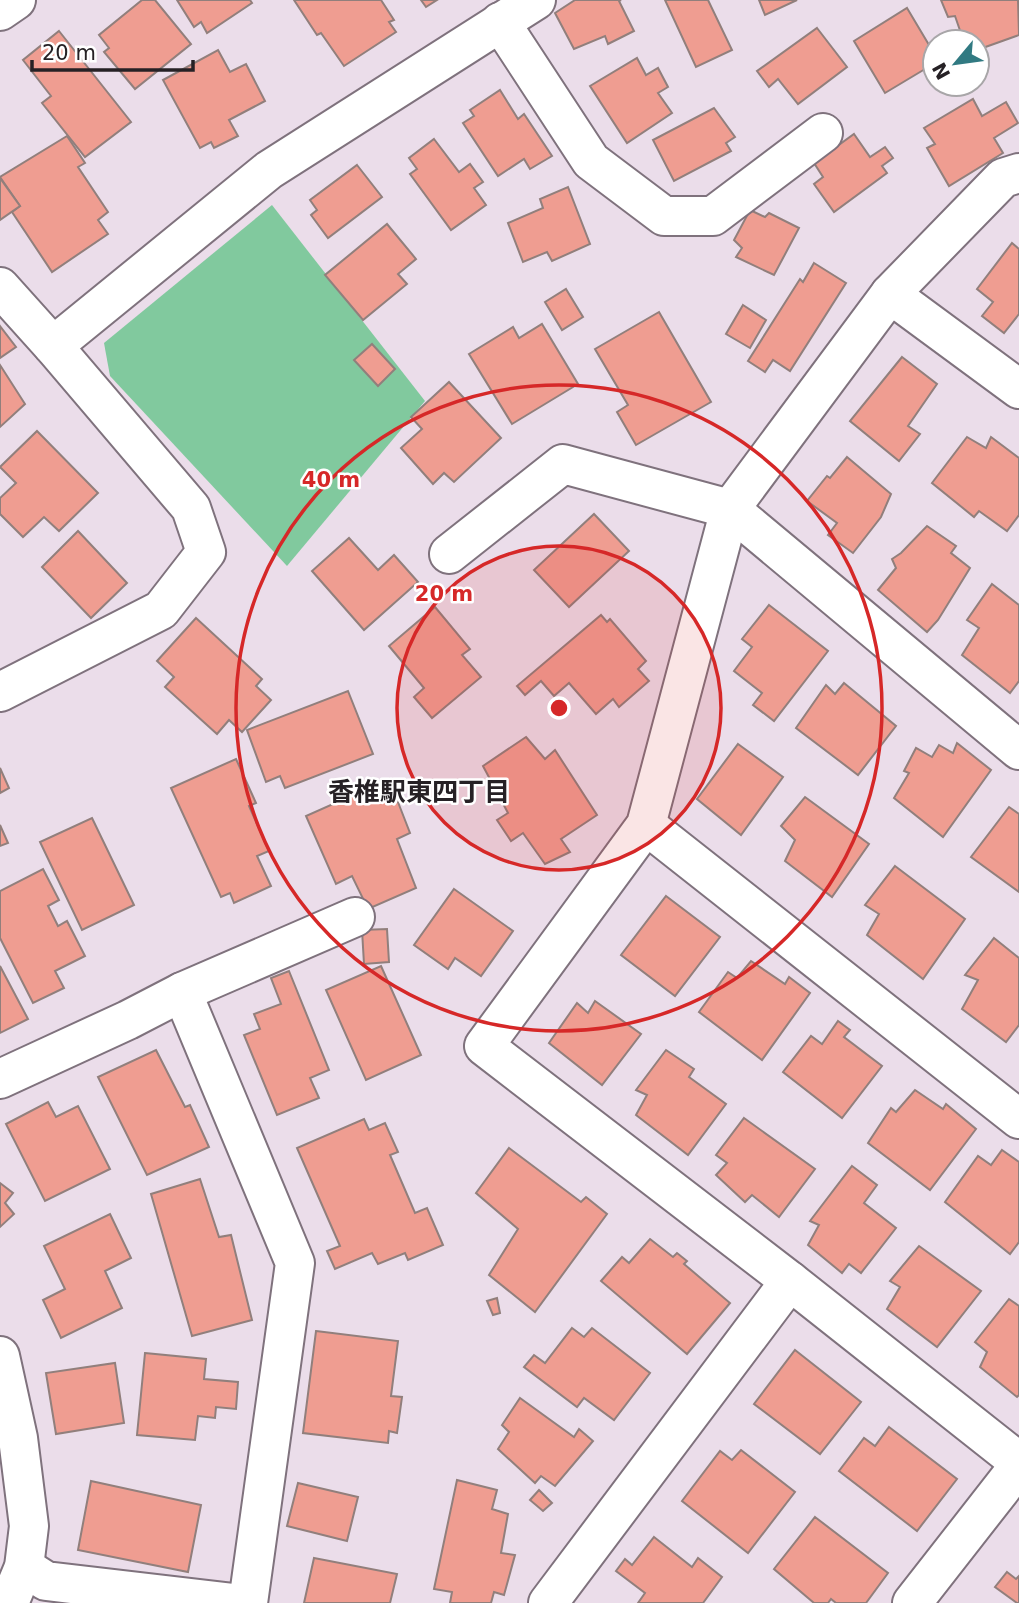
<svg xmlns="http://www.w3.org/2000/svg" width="1019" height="1603" font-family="'DejaVu Sans','Noto Sans JP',sans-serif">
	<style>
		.green { fill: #81c99e }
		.building { fill: #ef9d91; stroke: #917f7c; stroke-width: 2 }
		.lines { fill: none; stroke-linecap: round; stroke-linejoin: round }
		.street-casing { stroke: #7f727d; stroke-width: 42 }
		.street { stroke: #fff; stroke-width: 38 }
		.ring { fill: none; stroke: #d62828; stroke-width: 3.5 }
		.labels { text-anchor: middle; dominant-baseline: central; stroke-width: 5; stroke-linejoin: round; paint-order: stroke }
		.neighbourhood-label { font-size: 26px; font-weight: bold; fill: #262125; stroke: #fff }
		.centre { fill: #d62828; stroke: #fff; stroke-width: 3.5 }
		.ring-label { font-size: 21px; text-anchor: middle; font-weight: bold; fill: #d62828; stroke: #fff; stroke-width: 5; stroke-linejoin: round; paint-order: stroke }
	</style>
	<rect width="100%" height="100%" fill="#ebddea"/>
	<polygon class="green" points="272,205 425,401 287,566 110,376 104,343"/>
	<g class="building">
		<polygon points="142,0 155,0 191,44 135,89 104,52 109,48 99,35"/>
		<polygon points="177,0 250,0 252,3 207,33 201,22 194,27"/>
		<polygon points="294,0 381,0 394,20 389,22 396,32 344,66 321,33 317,35"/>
		<polygon points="421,0 437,0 426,7"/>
		<polygon points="575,0 621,0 619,1 634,31 608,44 605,36 574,49 555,13"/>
		<polygon points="665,0 708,0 732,50 696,67"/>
		<polygon points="759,0 797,0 765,15"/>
		<polygon points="941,0 1018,0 1019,35 977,50 977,42 974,42 973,39 964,42 955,16 948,17"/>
		<polygon points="907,8 935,55 935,63 885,93 854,41"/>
		<polygon points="817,28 847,67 798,104 778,79 769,87 757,71"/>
		<polygon points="59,31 131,122 85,157 42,103 51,96 23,60"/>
		<polygon points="218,50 230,72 246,64 265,101 229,120 238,136 214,148 211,142 200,148 163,80"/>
		<polygon points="637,58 646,75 658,68 668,87 658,93 672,113 627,143 590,86"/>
		<polygon points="500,90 518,119 524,114 552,156 530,169 524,159 498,176 463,123 474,116 470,110"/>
		<polygon points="973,99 982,116 1006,102 1018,123 994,138 1003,153 949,186 927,148 935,144 924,128"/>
		<polygon points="714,108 735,137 726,143 731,151 674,181 653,140"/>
		<polygon points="854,134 870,157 885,147 893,158 882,166 887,173 834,212 814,184 823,177 814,163"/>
		<polygon points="67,136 85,163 78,167 108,212 98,220 108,234 52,272 12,212 20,206 0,177"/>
		<polygon points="434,139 459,172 470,164 483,182 474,188 486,205 451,230 410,174 417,169 409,158"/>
		<polygon points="357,165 382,197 328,238 311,215 317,210 310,200"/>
		<polygon points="0,178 20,206 0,220"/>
		<polygon points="568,187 590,244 552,261 547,252 523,262 508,223 543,208 540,199"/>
		<polygon points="750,210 765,217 769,213 799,228 774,275 736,257 742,248 734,240"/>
		<polygon points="387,224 416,259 398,274 407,284 363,320 325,275"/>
		<polygon points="1012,243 1019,249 1019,314 1004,333 982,316 993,302 977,289"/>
		<polygon points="814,263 846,283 790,371 773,360 765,372 748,361 800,279 803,282"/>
		<polygon points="566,289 583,317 562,330 545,302"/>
		<polygon points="743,305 766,320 750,348 726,334"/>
		<polygon points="659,312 711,402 636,445 617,412 628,405 595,349"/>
		<polygon points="542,324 578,384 512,424 469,354 513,327 519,338"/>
		<polygon points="0,326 16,347 0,358"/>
		<polygon points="372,344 395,369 378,386 354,360"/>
		<polygon points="902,357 937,384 908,426 920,434 899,461 850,421"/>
		<polygon points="0,365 25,404 0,427"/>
		<polygon points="449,382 501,438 454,482 444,473 433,484 401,448 422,429 411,417"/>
		<polygon points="37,431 98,493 59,531 44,517 23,537 0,514 0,498 16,483 0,467"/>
		<polygon points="967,437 986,448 991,437 1019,458 1019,515 1007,531 979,511 974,517 932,483"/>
		<polygon points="847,457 891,494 881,517 853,553 828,535 837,523 807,501 827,476 830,478"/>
		<polygon points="594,514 629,551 569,607 534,570"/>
		<polygon points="927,526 956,546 951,553 970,568 938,620 927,632 878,590 896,568 892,559 901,553"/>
		<polygon points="78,531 127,583 91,618 42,567"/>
		<polygon points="349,538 378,570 394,555 418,582 364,630 312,571"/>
		<polygon points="992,584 1019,605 1019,681 1010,693 962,655 979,628 967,620"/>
		<polygon points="769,605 828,651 774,721 753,705 762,693 734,671 752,647 742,639"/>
		<polygon points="435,607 470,649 462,655 481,677 432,718 414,697 424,688 389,646"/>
		<polygon points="601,615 607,622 610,619 646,661 638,669 649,681 619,707 613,699 596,714 569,683 554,696 541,681 525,695 517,686"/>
		<polygon points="196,618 262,679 256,686 271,700 242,732 229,720 217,734 165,687 174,677 157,661"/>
		<polygon points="844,683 896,726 858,775 796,728 826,685 835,694"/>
		<polygon points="348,691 373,754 285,788 280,776 266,782 247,730"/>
		<polygon points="526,737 545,759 555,750 597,815 561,839 570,852 545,864 523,833 511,841 497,820 508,813 483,766"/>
		<polygon points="957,743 991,770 943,837 894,798 909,773 904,771 916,748 932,757 939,745 953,753"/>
		<polygon points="738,744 783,777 741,835 697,799"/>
		<polygon points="236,759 256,803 249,806 269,851 257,856 271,886 234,903 230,893 221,897 171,788"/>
		<polygon points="0,768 9,788 0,793"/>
		<polygon points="389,779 410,833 397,839 416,888 368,909 352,876 336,884 306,816"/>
		<polygon points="805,797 869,844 832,897 785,861 795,840 781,826"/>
		<polygon points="1009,807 1019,814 1019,892 971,857"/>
		<polygon points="92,818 134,905 82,930 40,842"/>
		<polygon points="0,825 8,843 0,846"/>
		<polygon points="895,866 965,919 923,979 867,935 879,914 865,905"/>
		<polygon points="43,869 59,900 48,906 58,926 67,921 85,956 55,971 64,988 33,1003 0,938 0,891"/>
		<polygon points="454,889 513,931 481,976 455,958 448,969 414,945"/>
		<polygon points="666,896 720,937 675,996 621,955"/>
		<polygon points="387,929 389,962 364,964 362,930"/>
		<polygon points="994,938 1019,958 1019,1025 1006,1042 962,1009 978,980 965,975"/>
		<polygon points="751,961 785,984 789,977 810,993 762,1060 699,1012 728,972 737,978"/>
		<polygon points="0,966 28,1019 0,1033"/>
		<polygon points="381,966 421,1055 366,1080 326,990"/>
		<polygon points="289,971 329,1070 310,1078 319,1098 277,1115 244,1035 260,1029 254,1014 281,1004 271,978"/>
		<polygon points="595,1001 641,1034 602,1085 549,1043 577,1003 588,1013"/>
		<polygon points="838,1021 850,1030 844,1037 882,1066 842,1118 783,1072 811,1036 822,1044"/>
		<polygon points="156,1050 185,1107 190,1105 209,1147 147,1175 98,1077"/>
		<polygon points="666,1050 694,1069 689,1077 726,1104 688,1155 636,1115 647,1095 636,1090"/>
		<polygon points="915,1090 943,1109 946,1104 976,1129 930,1190 868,1143 891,1108 896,1112"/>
		<polygon points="48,1102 56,1117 78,1106 110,1169 45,1201 6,1124"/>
		<polygon points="744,1118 815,1169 779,1217 752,1195 745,1202 716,1175 727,1163 716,1155"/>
		<polygon points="364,1119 369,1130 385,1123 398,1152 390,1155 415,1213 427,1208 443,1245 408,1260 405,1253 378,1264 372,1253 335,1269 327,1251 340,1246 297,1148"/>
		<polygon points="509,1148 581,1202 586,1197 607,1214 535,1312 489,1275 518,1229 476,1193"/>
		<polygon points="1002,1150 1019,1162 1019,1242 1010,1254 945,1202 978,1156 991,1165"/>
		<polygon points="852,1166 877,1185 864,1203 896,1228 861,1273 849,1264 842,1273 808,1245 819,1225 810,1221"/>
		<polygon points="200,1179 219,1237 231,1235 252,1320 192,1336 151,1194"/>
		<polygon points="0,1183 13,1193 5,1203 14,1214 0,1227"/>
		<polygon points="110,1214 131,1258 105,1271 122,1308 61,1338 43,1300 65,1289 44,1246"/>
		<polygon points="650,1239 673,1257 677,1253 687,1261 684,1264 730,1303 687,1354 601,1281 622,1257 629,1263"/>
		<polygon points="919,1246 981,1291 937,1347 887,1309 900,1287 890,1281"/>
		<polygon points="497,1298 500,1313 493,1315 487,1301"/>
		<polygon points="1009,1299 1019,1306 1019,1395 1017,1397 980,1367 987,1352 975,1342"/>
		<polygon points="572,1328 584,1337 592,1328 650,1373 614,1420 584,1398 577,1407 524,1367 534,1355 545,1363"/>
		<polygon points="316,1331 398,1341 391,1396 402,1397 397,1433 389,1431 388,1443 303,1433"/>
		<polygon points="795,1350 861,1402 820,1454 754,1404"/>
		<polygon points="145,1353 206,1359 204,1379 238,1382 236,1409 216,1407 215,1418 198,1416 195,1440 137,1435"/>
		<polygon points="115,1363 124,1423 56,1434 46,1373"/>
		<polygon points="520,1398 574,1437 579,1429 593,1441 555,1486 541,1476 535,1483 498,1449 509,1432 502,1425"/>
		<polygon points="889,1427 957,1479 917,1531 839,1471 864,1438 875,1446"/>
		<polygon points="741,1450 795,1492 748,1553 682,1501 720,1451 732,1460"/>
		<polygon points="457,1480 497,1490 492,1509 508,1514 501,1553 515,1555 504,1595 494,1592 491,1603 450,1603 452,1592 434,1589"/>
		<polygon points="91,1481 201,1505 188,1572 78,1550"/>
		<polygon points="298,1483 358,1497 347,1541 287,1526"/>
		<polygon points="539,1490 552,1503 543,1511 530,1500"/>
		<polygon points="815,1517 888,1573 866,1603 836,1603 831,1599 828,1603 814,1603 774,1569"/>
		<polygon points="654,1537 692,1567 698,1558 722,1577 703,1603 638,1603 645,1593 616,1571 625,1559 632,1565"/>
		<polygon points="314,1558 397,1574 390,1603 304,1603"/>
		<polygon points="1007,1572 1016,1579 1019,1576 1019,1603 1017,1603 995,1587"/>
	</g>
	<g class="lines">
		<defs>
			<g id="street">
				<polyline points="0,11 16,0"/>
				<polyline points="500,22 591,161 664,216 713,216 823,133"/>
				<polyline points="1019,173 1003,178 890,294 730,509 646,825 484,1046 790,1281 1019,1462"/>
				<polyline points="0,287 53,346 191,508 206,552 161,610 0,692"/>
				<polyline points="890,294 1019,389"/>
				<polyline points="53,346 269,170 536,0"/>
				<polyline points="449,554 563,464 730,509 1019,750"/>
				<polyline points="646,825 1019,1119"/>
				<polyline points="182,992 295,1263 248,1603"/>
				<polyline points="0,1079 128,1020 182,992 355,917"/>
				<polyline points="0,1356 18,1438 29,1526 24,1567 9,1603"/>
				<polyline points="24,1567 46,1581 234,1603"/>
				<polyline points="548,1603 790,1281"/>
				<polyline points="912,1603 1019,1466"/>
			</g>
		</defs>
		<use href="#street" class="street-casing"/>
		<use href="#street" class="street"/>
	</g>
	<circle cx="559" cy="708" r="162" fill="#d62828" fill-opacity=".12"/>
	<g class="ring">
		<circle cx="559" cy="708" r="162"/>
		<circle cx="559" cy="708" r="323"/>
	</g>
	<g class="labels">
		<g class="neighbourhood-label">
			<text x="419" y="792">香椎駅東四丁目</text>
		</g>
	</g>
	<circle cx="559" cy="708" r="10" class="centre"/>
	<g class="ring-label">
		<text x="331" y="487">40 m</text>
		<text x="444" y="601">20 m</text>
	</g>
	<g transform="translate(956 63) rotate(241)"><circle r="33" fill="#ffffff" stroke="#a8a6a8" stroke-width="2"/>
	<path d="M0-5L12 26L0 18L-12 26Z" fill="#317a82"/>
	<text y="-10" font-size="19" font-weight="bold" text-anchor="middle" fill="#262125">N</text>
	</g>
	<path d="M32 60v10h161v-10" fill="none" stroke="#262125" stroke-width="3.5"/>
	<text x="42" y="60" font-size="21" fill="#262125" stroke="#ffffff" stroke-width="5" paint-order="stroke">20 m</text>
</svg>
